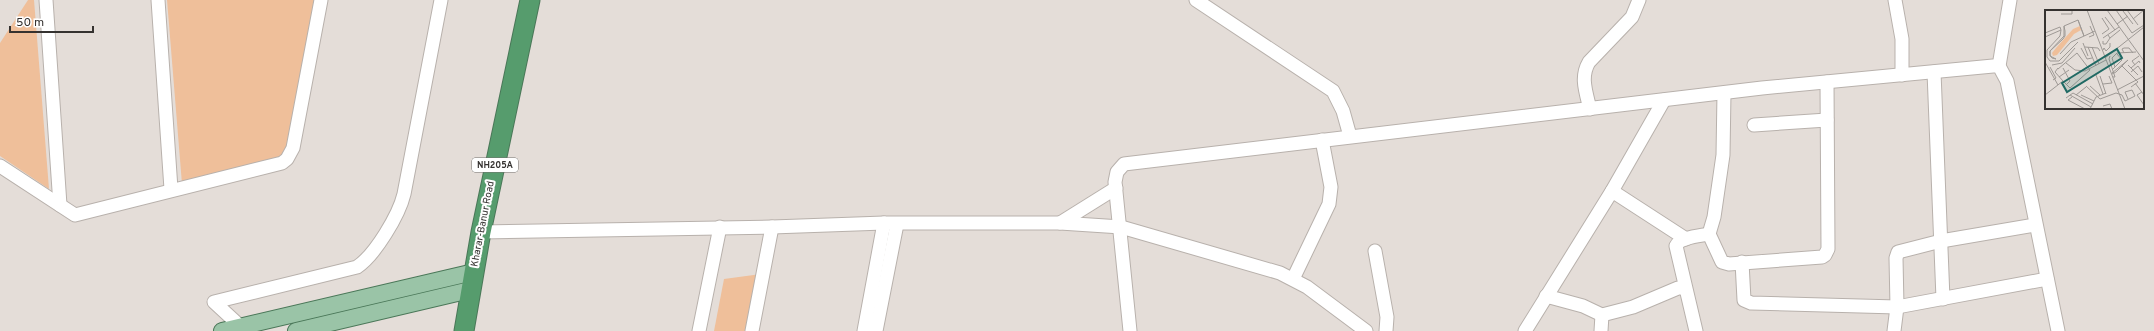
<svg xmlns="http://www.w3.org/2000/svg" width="2154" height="331" font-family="Overpass,sans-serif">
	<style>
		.green { fill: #efbf9a }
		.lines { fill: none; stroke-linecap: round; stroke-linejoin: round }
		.minor-casing { stroke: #b8b1ac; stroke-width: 15 }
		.major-casing { stroke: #4a7758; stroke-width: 18 }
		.highway-casing { stroke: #4a7758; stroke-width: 21 }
		.minor { stroke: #fff; stroke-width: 13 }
		.major { stroke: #9ac4a7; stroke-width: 16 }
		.highway { stroke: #569c6d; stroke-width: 19 }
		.labels { text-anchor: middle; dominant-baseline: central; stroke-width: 4; stroke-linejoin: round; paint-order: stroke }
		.shield { fill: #fff; stroke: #72706e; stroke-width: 1 }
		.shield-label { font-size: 9px; font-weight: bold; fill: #353230 }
		.street-label { font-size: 10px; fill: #353230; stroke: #fff }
		.inset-road { fill: none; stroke: #9e9995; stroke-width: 1 }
		.view { fill: #206a64; fill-opacity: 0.15; stroke: #206a64; stroke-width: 2 }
		.inset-edge { fill: none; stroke: #353230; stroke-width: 2 }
	</style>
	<rect width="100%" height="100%" fill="#e4ddd8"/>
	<g class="green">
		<polygon points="28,0 34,0 49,189 0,156 0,43"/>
		<polygon points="167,0 317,0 283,164 182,184"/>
		<polygon points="761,274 750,331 714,331 724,279"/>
	</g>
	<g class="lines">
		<defs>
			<g id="minor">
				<polyline points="46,0 60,205"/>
				<polyline points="158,0 171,189"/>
				<polyline points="1196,0 1333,91 1343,111 1350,136"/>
				<polyline points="1895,0 1902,39 1902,75"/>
				<polyline points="1999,66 2010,0"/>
				<polyline points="1934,72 1943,299"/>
				<polyline points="1724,93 1723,155 1714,217 1709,234 1722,262 1729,264 1822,257 1825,255 1828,249 1827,82"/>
				<path d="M1590 109C1586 92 1580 77 1589 62L1632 17 1639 0"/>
				<polyline points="1754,125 1827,120"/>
				<polyline points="0,166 75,215 282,163 287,159 293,148 321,0"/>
				<polyline points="1612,191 1686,239"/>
				<polyline points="1060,223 1116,188"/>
				<polyline points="481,232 772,227 884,223 1060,223 1121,227 1280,273 1307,287 1366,331"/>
				<polyline points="1375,251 1387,317 1386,331"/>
				<polyline points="1742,262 1744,300 1751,303 1897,307 2047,279"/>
				<polyline points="1293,279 1329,204 1331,187 1322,140"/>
				<polyline points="1546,296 1583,306 1602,315 1633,307 1678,288 1685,288"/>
				<path d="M240 326 214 302 357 267C375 255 399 215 404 194L441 0"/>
				<polyline points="699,331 720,227"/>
				<polyline points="752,331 772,227"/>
				<polyline points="864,331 884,223"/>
				<polyline points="876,331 897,224"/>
				<polyline points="1130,331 1115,182 1117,172 1124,164 1762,88 1993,66 1999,66 2007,81 2058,331"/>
				<polyline points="1525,331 1612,191 1664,100"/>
				<polyline points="1601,331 1602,315"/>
				<path d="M1696 331 1676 246C1680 237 1700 236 1709 234"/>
				<polyline points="1894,331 1897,307 1896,258 1898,252 1941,241 2035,225"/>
			</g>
			<g id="major">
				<polyline points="222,331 474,272"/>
				<polyline points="296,331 470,290"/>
			</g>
			<polyline id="highway" points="464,331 481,232 530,0"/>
		</defs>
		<use href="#minor" class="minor-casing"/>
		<use href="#major" class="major-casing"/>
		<use href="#highway" class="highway-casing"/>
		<use href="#minor" class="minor"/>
		<use href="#major" class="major"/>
		<use href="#highway" class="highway"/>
	</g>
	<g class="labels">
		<rect class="shield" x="472" y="158" width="46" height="14" rx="3"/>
		<g class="shield-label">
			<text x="495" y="165">NH205A</text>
		</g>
		<g class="street-label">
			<text transform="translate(483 224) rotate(-79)">Kharar-Banur Road</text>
		</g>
	</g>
	<g transform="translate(2045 10)">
		<rect width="99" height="99" fill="#e4ddd8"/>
		<path d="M35 16 36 20 29 24 12 45 8 46 7 43 11 38 28 19Z" fill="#efbf9a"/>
		<path class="inset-road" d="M42 0 80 99M62 0 99 51M71 0 87 23 99 15M82 0 93 15M78 1 88 14M16 4H27V0M60 7 70 20M57 8 64 19 57 24M88 9 99 0M72 14 83 6M19 16 20 21V26L18 29 5 41V46L11 49 7 48 5 45V41L19 26ZM19 16 33 10M16 20 15 26 2 40V47L5 51H14L33 32M0 23 15 17 16 20M63 25 65 28 75 20M39 26 33 10 39 26M0 27 16 20M44 27 49 25 45 16M58 28 74 17M58 31V34H61L65 28M38 33 43 46M40 37 53 38 55 41M43 37 51 56M47 37 54 54M36 38 42 49 47 48M58 40 59 38 61 41 65 37V33M79 43 77 39 79 38H84L88 43M15 44 26 32 50 21M65 46 64 49 70 67H68M60 48 99 17M0 52 13 75M21 53 30 60 40 61 61 50M7 55 17 53 30 38M83 55 93 65M90 55 87 51 94 46M77 56 93 72 86 77M5 57 11 68 8 70M70 57 77 50 72 44M13 58 10 62 18 71M18 58 25 71 22 74M86 58 94 51 95 53M13 59 32 43 45 60M68 59 70 57 67 48 72 43 91 42M86 62 93 56 97 62M67 64 71 62 83 50 67 63M51 65 58 84M55 66 61 84M14 67 24 60M90 73 99 85M58 74 67 73 64 66M41 76 55 89 71 83 77 85 80 91 90 86 87 80 80 82 83 89M45 76 55 85M72 80 99 66M97 82 92 85 99 95M0 85 18 71 25 78 45 60M25 85 46 97M31 85 41 77M36 85 49 91M27 87 23 90 40 99M21 88 28 83 48 94M58 96 65 94 67 99M45 99 51 87 61 83"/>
		<path class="view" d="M72 39 77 48 22 82 17 73Z"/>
		<rect width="99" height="99" class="inset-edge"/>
	</g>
	<path d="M10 26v6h83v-6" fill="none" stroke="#353230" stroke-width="2"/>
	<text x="16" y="26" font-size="12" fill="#353230" stroke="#ffffff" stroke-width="3" paint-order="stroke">50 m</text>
</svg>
